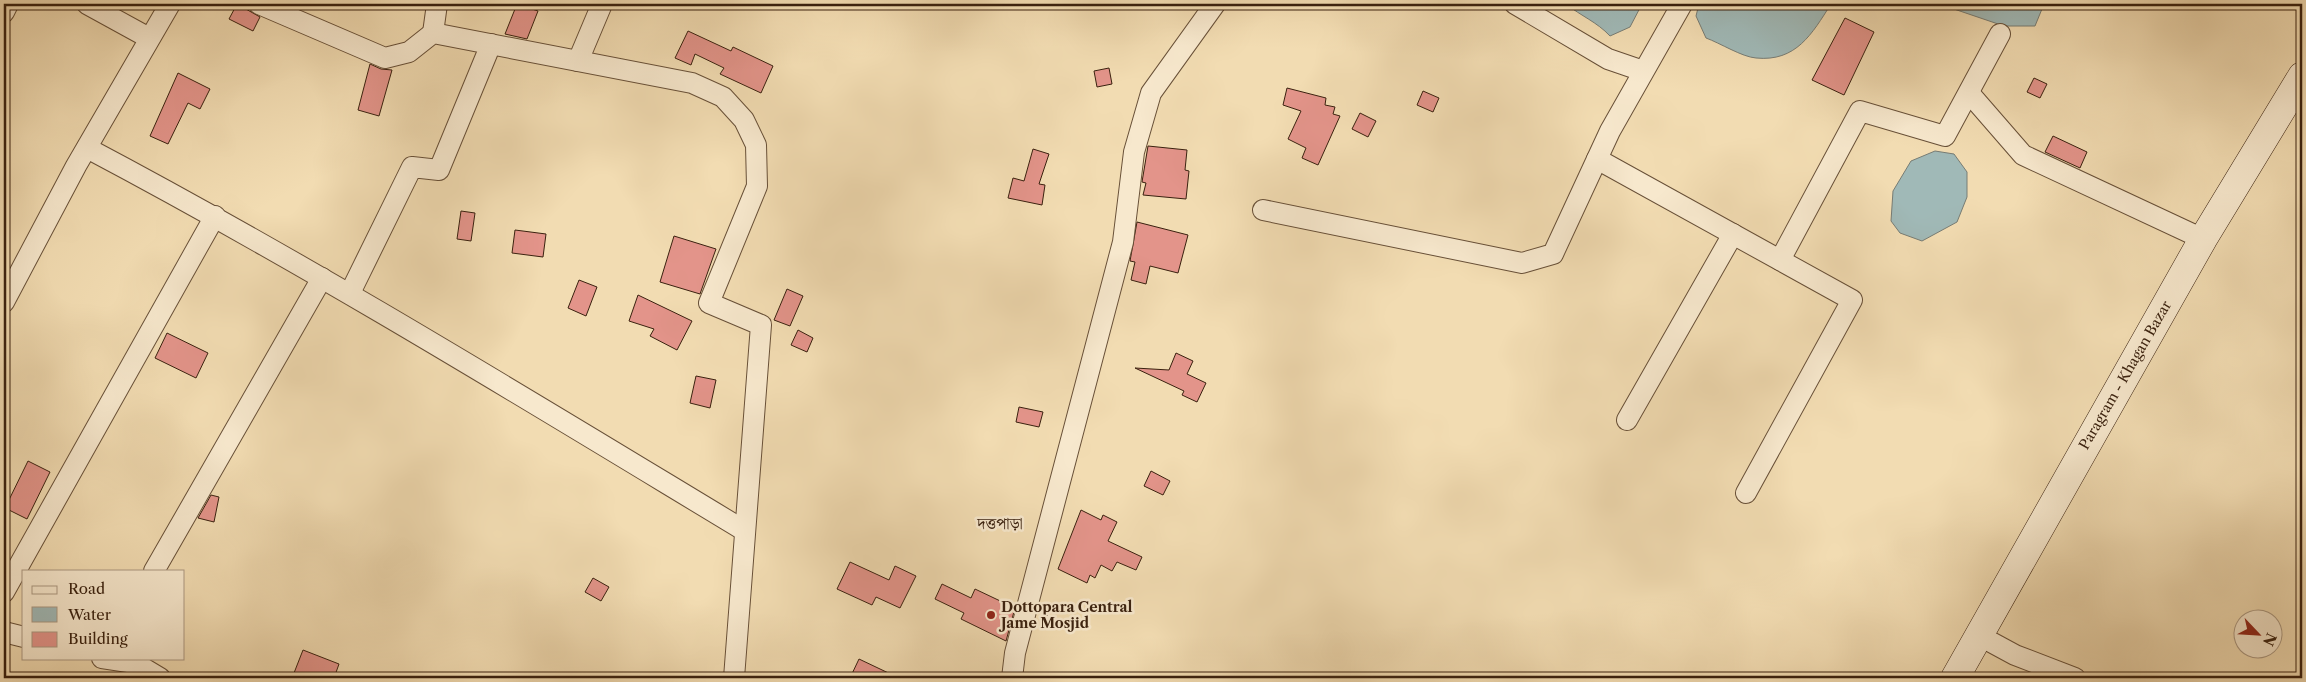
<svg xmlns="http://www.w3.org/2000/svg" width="2306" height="682" font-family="'Libre Caslon Text','Noto Serif Bengali',serif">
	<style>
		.water { fill: #a0b9b7; stroke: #777c74 }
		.building { fill: #e3948a; stroke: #3a210f }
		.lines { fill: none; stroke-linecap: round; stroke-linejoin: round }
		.street-casing { stroke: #685038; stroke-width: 22 }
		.secondary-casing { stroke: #3a210f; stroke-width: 29 }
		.street { stroke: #f7e8cd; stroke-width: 20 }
		.secondary { stroke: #f7e8cd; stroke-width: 28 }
		.poi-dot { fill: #8f2418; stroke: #f7e8cd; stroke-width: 2 }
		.labels { text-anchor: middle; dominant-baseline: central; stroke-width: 5; stroke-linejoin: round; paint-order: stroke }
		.street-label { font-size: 14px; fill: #3a210f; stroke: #f7e8cd }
		.poi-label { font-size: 14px; font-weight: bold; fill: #3a210f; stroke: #f7e8cd; text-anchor: start }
		.quarter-label { font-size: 16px; fill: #3a210f; stroke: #f7e8cd }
	</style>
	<rect width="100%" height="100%" fill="#f2dcb2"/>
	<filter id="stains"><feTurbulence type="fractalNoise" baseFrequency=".004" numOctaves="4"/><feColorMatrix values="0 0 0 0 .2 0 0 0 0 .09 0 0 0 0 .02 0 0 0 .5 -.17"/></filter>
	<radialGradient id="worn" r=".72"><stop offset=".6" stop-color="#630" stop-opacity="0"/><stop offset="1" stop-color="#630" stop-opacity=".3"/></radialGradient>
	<g class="water">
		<path d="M1566 4H1642L1630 27 1610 36C1597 22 1581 16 1566 4Z"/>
		<path d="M1699 4H1831C1812 34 1796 62 1756 58 1742 57 1720 43 1706 38L1696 16Z"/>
		<polygon points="1930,4 2044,4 2035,26 2004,26 1951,8"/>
		<polygon points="1935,151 1954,154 1967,172 1967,197 1957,222 1922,241 1900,233 1891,221 1893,191 1911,161"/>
	</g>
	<g class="building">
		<polygon points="237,4 260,17 253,31 229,19"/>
		<polygon points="517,4 538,11 527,39 505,34"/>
		<polygon points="1845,18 1874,32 1844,95 1812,80"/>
		<polygon points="688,31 731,51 733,47 773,66 761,93 720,74 724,68 695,54 691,65 675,58"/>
		<polygon points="370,64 381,69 392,70 379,116 358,110"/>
		<polygon points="1109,68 1112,84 1097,87 1094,71"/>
		<polygon points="178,73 210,89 200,109 188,103 168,144 150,136"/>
		<polygon points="2034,78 2047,84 2040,98 2027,92"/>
		<polygon points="1287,88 1326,98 1325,105 1335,107 1333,114 1340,116 1318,165 1302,158 1306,148 1288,139 1301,111 1283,105"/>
		<polygon points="1423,91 1439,98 1433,112 1417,105"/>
		<polygon points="1360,113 1376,121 1368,137 1352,129"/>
		<polygon points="2053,136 2087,152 2080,168 2045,152"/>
		<polygon points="1148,146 1187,150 1185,170 1189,171 1186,199 1143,195 1146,183 1142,182"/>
		<polygon points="1033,149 1049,154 1039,184 1045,185 1042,205 1008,198 1013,178 1024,181"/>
		<polygon points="461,211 475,213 471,241 457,239"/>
		<polygon points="1137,222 1188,235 1178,273 1150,266 1146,284 1131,280 1135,262 1130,261"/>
		<polygon points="515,230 546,234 543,257 512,253"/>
		<polygon points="674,236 716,249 700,294 660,282"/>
		<polygon points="579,280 597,287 586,316 568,308"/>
		<polygon points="787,289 803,296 790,326 774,320"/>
		<polygon points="638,295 692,321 677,350 650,336 654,329 629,321"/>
		<polygon points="798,330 813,338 807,352 791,345"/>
		<polygon points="167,333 208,353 196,378 155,358"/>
		<polygon points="1176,353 1193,361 1187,374 1206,383 1197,402 1182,395 1184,391 1135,368 1169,370"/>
		<polygon points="696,376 716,380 710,408 690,403"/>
		<polygon points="1019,407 1043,412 1039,427 1016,422"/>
		<polygon points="28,461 50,472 27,519 5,508"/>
		<polygon points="1151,471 1170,481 1163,495 1144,486"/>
		<polygon points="211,495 219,497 214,522 198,518"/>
		<polygon points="1081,510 1101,520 1103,515 1117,522 1108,541 1142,557 1136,570 1117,562 1112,571 1101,565 1095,578 1090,575 1087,583 1058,569"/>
		<polygon points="850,562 889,580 895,566 916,576 900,608 876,597 872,605 837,589"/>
		<polygon points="593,578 609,587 601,601 585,592"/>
		<polygon points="942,584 971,598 975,589 1015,608 1006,641 961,619 964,613 935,599"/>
		<polygon points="303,650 339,664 334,678 307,678 294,673"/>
		<polygon points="859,659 899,678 850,678"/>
	</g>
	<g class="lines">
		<defs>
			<g id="street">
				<polyline points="87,4 149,38"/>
				<polyline points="259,4 385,58 409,52 433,33 692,83 723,97 744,120 756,145 757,186 709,303 761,325 734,678"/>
				<polyline points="1515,4 1608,59 1643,71"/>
				<polyline points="4,12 8,4"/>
				<polyline points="433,33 437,4"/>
				<polyline points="578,61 602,4"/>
				<polyline points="1970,94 2023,155 2203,239"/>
				<path d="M87 148C312 267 528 400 745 531"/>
				<polyline points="1597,159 1852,300 1746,493"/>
				<polyline points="1263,210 1522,263 1553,254 1610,131 1682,4"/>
				<polyline points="1780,260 1860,111 1945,136 2000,34"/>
				<polyline points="350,293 412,167 439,170 491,44"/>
				<polyline points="4,302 76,166 170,4"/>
				<polyline points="1627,420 1733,234"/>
				<polyline points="154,571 322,278"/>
				<polyline points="4,592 215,216"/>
				<polyline points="4,632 24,637"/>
				<polyline points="1978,635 2015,655 2075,678"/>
				<polyline points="102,658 135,663 160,678"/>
				<polyline points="1012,678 1015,653 1123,242 1134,152 1151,93 1215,4"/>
			</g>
			<polyline id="secondary" points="1955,678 2203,239 2302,76"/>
		</defs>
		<use href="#street" class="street-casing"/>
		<use href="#secondary" class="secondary-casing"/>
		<use href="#street" class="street"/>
		<use href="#secondary" class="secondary"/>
	</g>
	<circle class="poi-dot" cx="991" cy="615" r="5"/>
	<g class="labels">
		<g class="street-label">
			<text transform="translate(2125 375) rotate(-60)">Paragram - Khagan Bazar</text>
		</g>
		<g class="poi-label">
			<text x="1001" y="607">Dottopara Central<tspan x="1001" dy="16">Jame Mosjid</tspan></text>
		</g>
		<g class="quarter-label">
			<text x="1000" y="523">দত্তপাড়া</text>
		</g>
	</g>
	<rect width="2306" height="682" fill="none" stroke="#f2dcb2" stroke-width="20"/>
	<rect x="5" y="5" width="2296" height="672" fill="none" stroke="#3a210f" stroke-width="2.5"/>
	<rect x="10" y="10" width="2286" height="662" fill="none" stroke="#3a210f"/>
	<rect x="22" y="570" width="162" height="90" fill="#f7e8cd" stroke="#ab9881"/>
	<rect x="32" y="586" width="25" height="8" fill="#f7e8cd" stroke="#ab9881"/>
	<text x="68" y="594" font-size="15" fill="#3a210f">Road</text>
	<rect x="32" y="607" width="25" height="15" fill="#a0b9b7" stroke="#ab9881"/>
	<text x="68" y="620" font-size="15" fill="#3a210f">Water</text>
	<rect x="32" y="632" width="25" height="15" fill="#e3948a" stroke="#ab9881"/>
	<text x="68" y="644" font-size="15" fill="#3a210f">Building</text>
	<g transform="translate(2258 634) rotate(115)"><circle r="24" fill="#f7e8cd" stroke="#ab9881"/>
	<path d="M0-4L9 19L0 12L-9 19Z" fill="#8f2418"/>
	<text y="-8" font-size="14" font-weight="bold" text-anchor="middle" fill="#3a210f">N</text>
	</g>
	<rect width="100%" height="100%" filter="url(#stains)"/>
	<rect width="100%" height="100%" fill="url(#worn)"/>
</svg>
